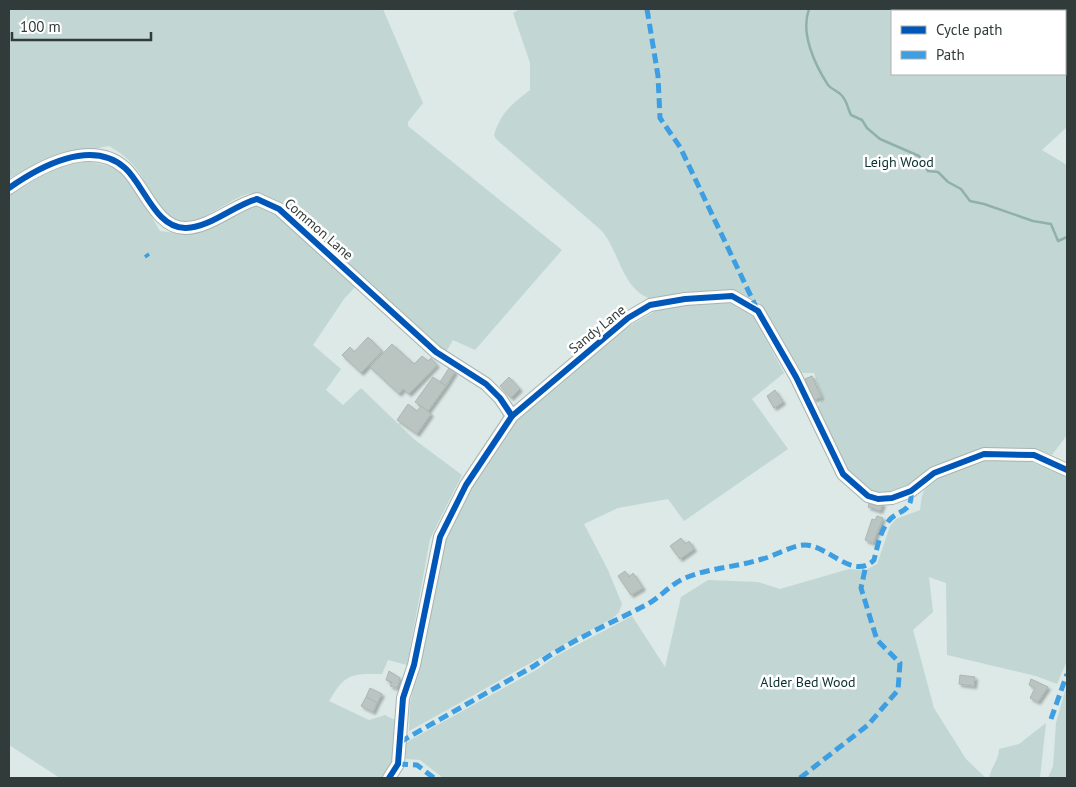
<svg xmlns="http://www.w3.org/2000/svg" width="1076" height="787" font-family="'PT Sans',sans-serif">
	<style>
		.green { fill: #c2d7d3; fill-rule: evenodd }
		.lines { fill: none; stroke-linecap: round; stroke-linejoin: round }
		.stream { stroke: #90b0aa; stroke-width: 2.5 }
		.building { fill: #bac5c2; stroke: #acb6b4; filter: url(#shadow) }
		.minor-casing { stroke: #a8b3b0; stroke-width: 14 }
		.minor { stroke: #fafcfb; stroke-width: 12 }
		.quiet { stroke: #3e9ee2; stroke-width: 5; stroke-dasharray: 10 5; stroke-linecap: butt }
		.cycleway-casing { stroke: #fff; stroke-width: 9 }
		.cycleway { stroke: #0057b8; stroke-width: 6 }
		.labels { text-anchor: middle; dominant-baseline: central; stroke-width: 5; stroke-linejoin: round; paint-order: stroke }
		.park-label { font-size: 14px; fill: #09312c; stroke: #fff }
		.street-label { font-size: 14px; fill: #313b39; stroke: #fff }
	</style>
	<defs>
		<filter id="shadow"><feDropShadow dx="2.5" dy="2.5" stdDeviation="1" flood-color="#0004"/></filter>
	</defs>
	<rect width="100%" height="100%" fill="#dce9e6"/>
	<g class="green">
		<path d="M9 9H383L423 103 408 122V126L562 250 475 350 453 340 446 352 284 206C275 202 263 192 252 193 230 196 200 229 178 220 157 212 150 188 138 171 130 160 121 153 109 146 73 153 41 160 9 179Z"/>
		<path d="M520 9H1067V127L1042 150 1067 165V435L1052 455 1033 449H992L889 495 868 492 851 476 817 408 823 398 814 373H802L759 302 735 293 654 300C622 291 621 255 602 231L496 139 494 135C502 111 511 105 530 90V63L513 13ZM892 11H1065V74H892Z"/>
		<path d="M90 162 115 167 133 185 160 231 184 234 259 204 285 221 357 285 344 299 313 345 341 369 326 390 343 405 361 388 415 440 462 475 430 539 407 665 388 660 382 674C350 674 346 673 329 701L369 720 385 715 397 721 392 762 382 778H60L9 745V195C35 180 59 163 90 162Z"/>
		<path d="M725 301 745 309 755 318 784 373 752 399 788 449 684 521 668 499 618 508 584 524 608 570 622 604 619 612 613 618C544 654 477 694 409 731L410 703 447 535 470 487 516 418 628 327 655 311 685 304Z"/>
		<path d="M991 459H1024L1067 476V661L1057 684 1036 676 947 655 946 583 929 577 933 612 913 630 934 708 966 759 986 778H443L420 760 406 759 405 743 538 669 556 656 632 616 665 667 681 597 708 580 758 582 780 589 849 569 866 570 877 564 890 526 896 519 920 510C921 505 921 496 924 491 935 473 971 464 991 459Z"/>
		<polygon points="1067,684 1067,778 1048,778 1053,766 1056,723"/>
		<path d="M1046 723 1040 778H989C991 767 999 760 999 749L1019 744Z"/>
	</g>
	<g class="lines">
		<path class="stream" d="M809 9C800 33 815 65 828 85 832 90 839 91 843 97 847 102 848 109 851 115L862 120 867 128 880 139 919 156 928 171 938 172 948 182 961 189 970 201 984 204 1033 221 1051 224 1058 241 1067 237"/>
	</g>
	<g class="building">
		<polygon points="368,337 382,351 361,373 342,355 350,347 354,352"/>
		<polygon points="392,344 414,364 422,356 428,361 431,358 437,365 409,394 403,389 399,394 370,367"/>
		<polygon points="449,368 455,372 446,386 440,382"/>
		<polygon points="812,376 821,397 814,400 805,379"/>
		<polygon points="433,377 446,386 428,411 415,402"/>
		<polygon points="509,377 520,389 511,398 500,386"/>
		<polygon points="775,390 783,402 774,408 767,396"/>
		<polygon points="408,404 417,411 421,406 431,414 417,434 397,420"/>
		<polygon points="870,500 883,504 880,511 868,507"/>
		<polygon points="877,516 883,518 873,543 865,540 872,519 875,520"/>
		<polygon points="681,538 685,544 689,541 694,549 680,559 670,546"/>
		<polygon points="625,571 629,577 633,573 643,588 631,595 618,576"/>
		<polygon points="389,671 400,678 397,688 390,686 392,682 386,680"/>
		<polygon points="960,675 975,677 974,686 959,684"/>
		<polygon points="1031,679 1048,687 1038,702 1030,698 1035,688 1029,685"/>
		<polygon points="370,688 382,694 377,703 366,697"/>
		<polygon points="366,697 377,703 373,712 361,706"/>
	</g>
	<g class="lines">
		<defs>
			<g id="minor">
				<path d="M9 188C39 167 91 138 125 168 144 185 156 229 186 228 211 227 234 205 257 199L279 209 436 352 486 384 500 398 512 416"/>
				<polyline points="389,778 398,764 403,698 414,665 440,537 466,485 512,416 628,318 650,305 685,299 732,296 758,311 796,377 843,474 868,496 878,499 892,498 911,491 934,473 984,454 1034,455 1067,470"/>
			</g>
		</defs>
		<use href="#minor" class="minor-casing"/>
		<use href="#minor" class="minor"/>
		<g class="quiet">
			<polyline points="647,9 658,76 660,118 680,147 757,309"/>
			<polyline points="146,254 148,257"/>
			<polyline points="1051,719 1067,674"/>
			<path d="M400 742 534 666C568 642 607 625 644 606 659 599 669 585 685 578 709 568 737 567 762 559 775 556 792 545 805 545 828 545 853 581 874 560 877 548 880 533 887 523 897 508 913 515 911 491"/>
			<polyline points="398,764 417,765 434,778"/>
			<polyline points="800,778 868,725 898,690 900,663 877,640 861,588 866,565"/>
		</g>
		<defs>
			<g id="cycleway">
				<path d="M9 188C39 167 91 138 125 168 144 185 156 229 186 228 211 227 234 205 257 199L279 209 436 352 486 384 500 398 512 416"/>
				<polyline points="389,778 398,764 403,698 414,665 440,537 466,485 512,416 628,318 650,305 685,299 732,296 758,311 796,377 843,474 868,496 878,499 892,498 911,491 934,473 984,454 1034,455 1067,470"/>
			</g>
		</defs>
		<use href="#cycleway" class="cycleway-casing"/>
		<use href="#cycleway" class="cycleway"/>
	</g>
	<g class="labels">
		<g class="park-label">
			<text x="899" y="162">Leigh Wood</text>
			<text x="808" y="682">Alder Bed Wood</text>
		</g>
		<g class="street-label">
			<text transform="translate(319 229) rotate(41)">Common Lane</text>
			<text transform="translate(597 329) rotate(-39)">Sandy Lane</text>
		</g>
	</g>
	<rect width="1076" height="787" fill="none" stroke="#313b39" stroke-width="20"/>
	<rect x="891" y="10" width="175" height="65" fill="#ffffff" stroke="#adb1b0"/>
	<rect x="901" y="26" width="25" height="8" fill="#0057b8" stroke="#adb1b0"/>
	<text x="936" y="35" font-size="15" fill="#313b39">Cycle path</text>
	<rect x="901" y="51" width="25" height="8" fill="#3e9ee2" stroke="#adb1b0"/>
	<text x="936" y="60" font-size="15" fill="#313b39">Path</text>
	<path d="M12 32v8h139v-8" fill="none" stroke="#313b39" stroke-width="2.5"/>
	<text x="20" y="32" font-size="15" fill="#313b39" stroke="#ffffff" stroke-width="4" paint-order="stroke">100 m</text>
</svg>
